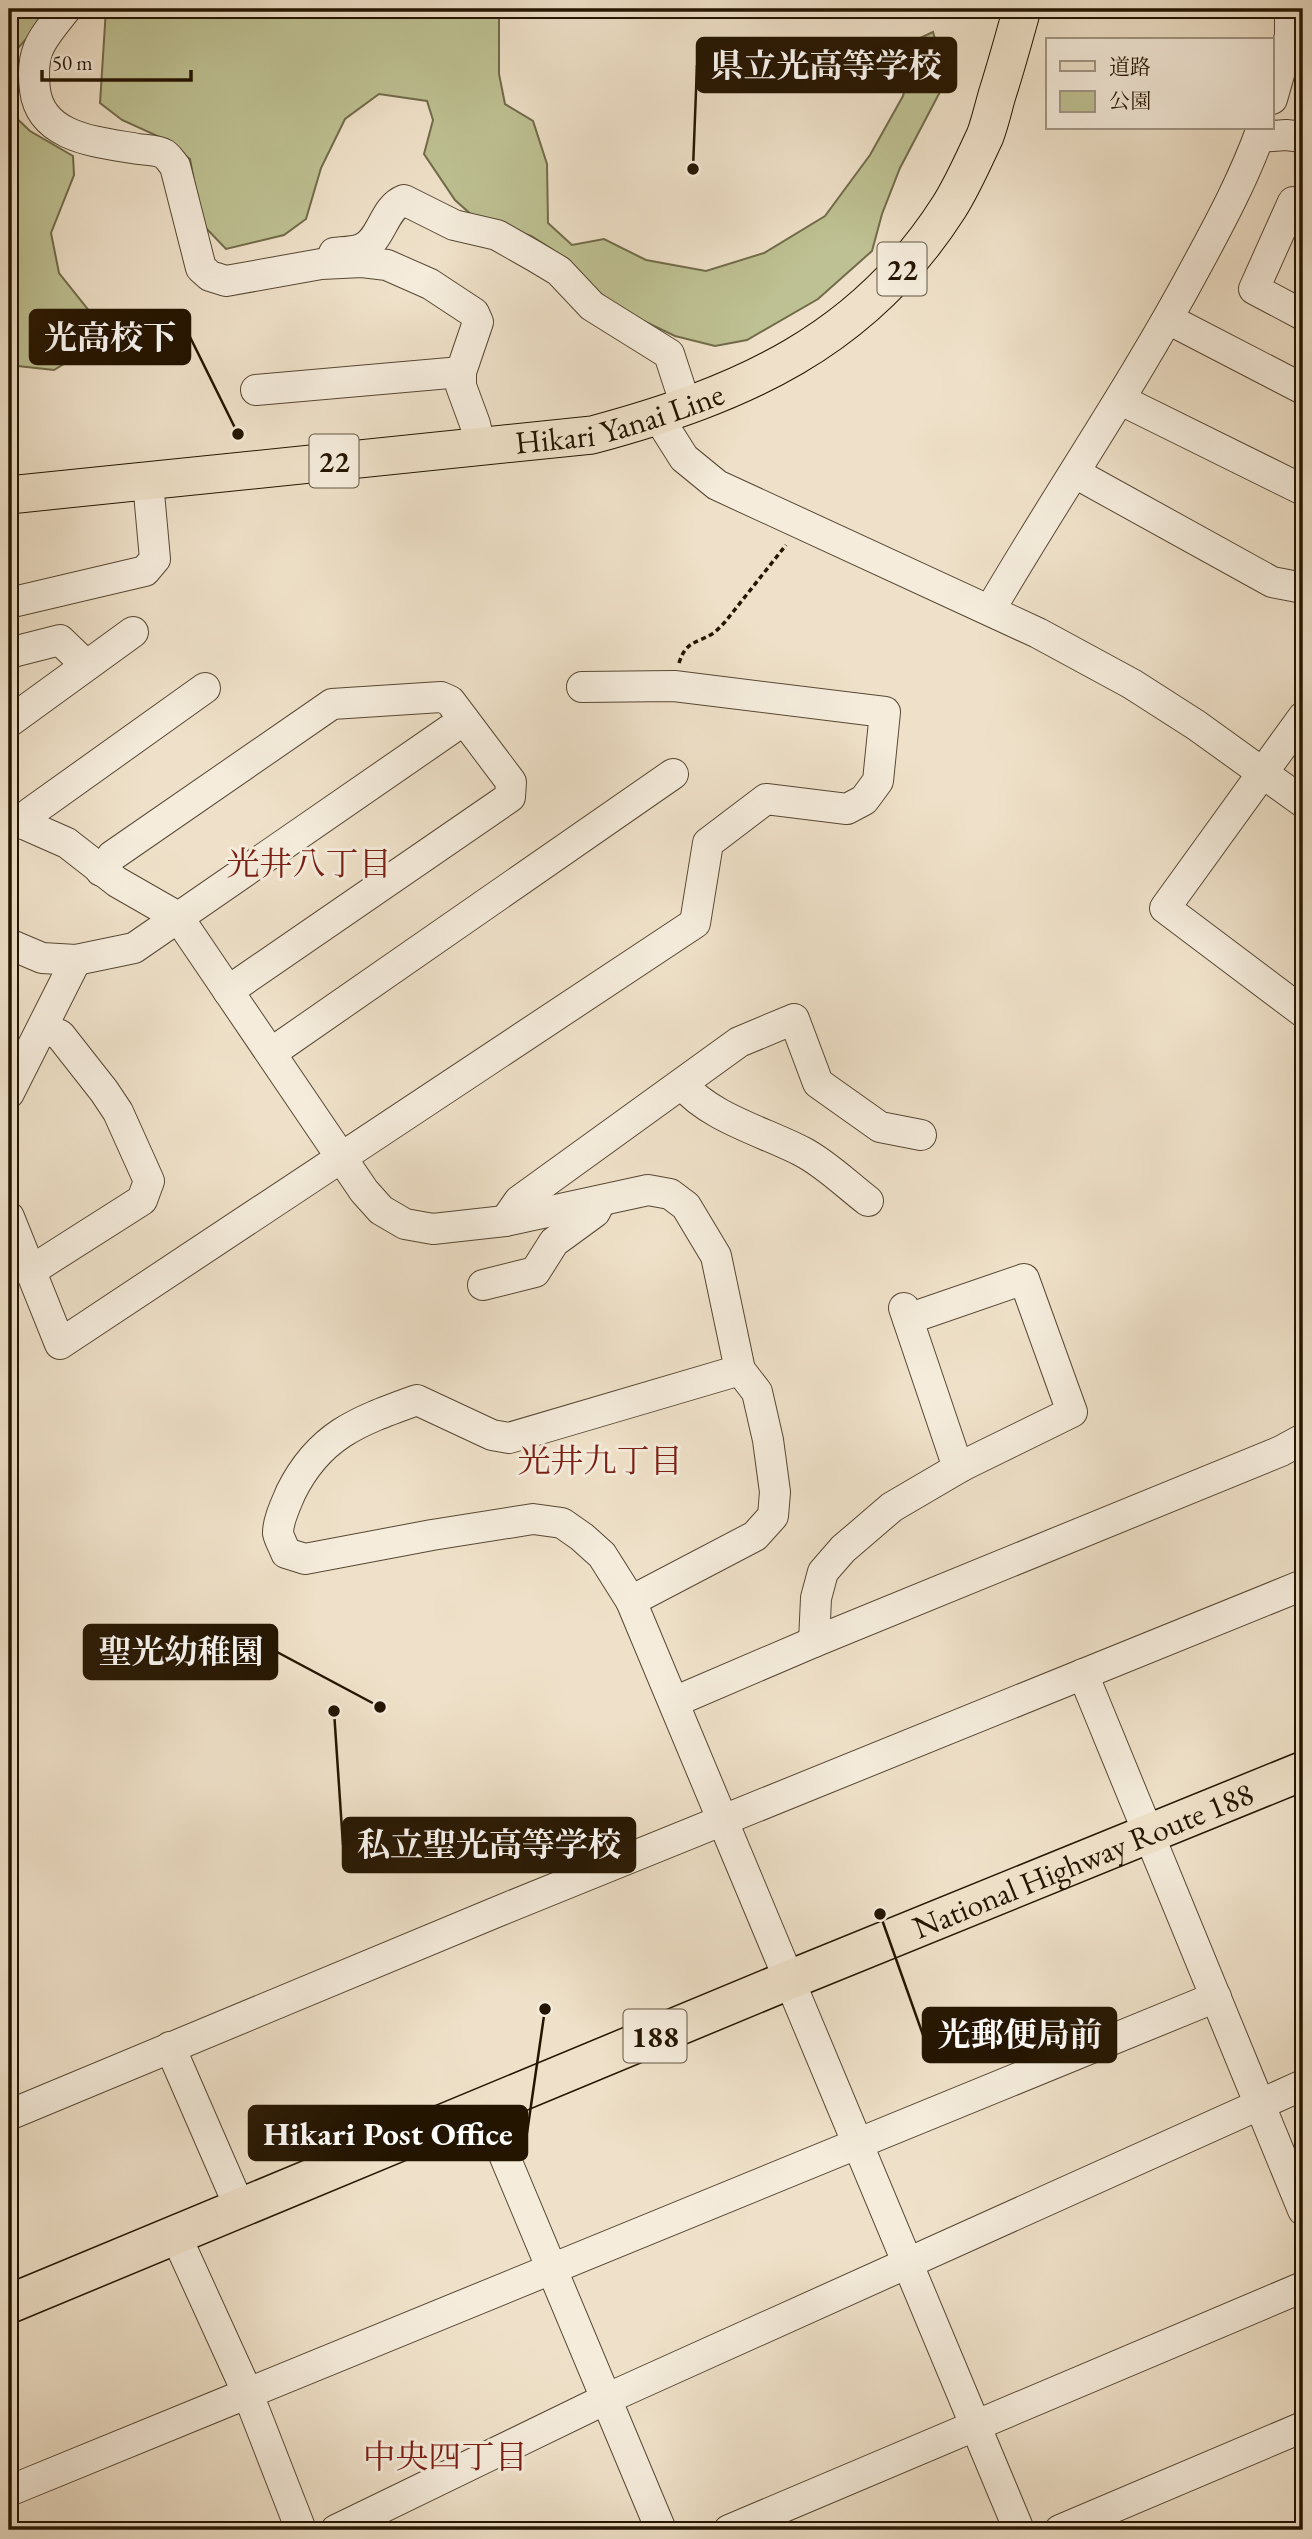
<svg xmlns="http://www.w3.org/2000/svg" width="1312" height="2539" font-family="'EB Garamond','Noto Serif JP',serif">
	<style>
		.green { fill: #bec193; stroke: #716b4a; stroke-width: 2 }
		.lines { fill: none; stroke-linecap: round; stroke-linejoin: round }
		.minor-casing { stroke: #574833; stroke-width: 32 }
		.major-casing { stroke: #241501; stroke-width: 39 }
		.highway-casing { stroke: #241501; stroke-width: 41 }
		.path { stroke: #241501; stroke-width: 3.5; stroke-dasharray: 5 3.5; stroke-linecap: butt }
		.minor { stroke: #f5ecdc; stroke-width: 30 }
		.major { stroke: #efe1c9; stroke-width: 37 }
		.highway { stroke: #efe1c9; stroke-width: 38 }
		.labels { text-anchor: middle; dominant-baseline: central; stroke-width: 6; stroke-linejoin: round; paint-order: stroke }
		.shield { fill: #f5ecdc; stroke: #635643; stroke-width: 2 }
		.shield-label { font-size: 30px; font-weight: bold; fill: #241501 }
		.street-label { font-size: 32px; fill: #241501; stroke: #f5ecdc }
		.neighbourhood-label { font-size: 33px; fill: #7a1f14; stroke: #f5ecdc }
		.leader { fill: none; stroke: #241501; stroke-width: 2.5 }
		.callout-dot { fill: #241501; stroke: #f5ecdc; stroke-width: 2.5 }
		.callout { fill: #241501; stroke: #241501; stroke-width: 2.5 }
		.callout-label { font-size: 33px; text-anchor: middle; font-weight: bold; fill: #fff }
	</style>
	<rect width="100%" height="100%" fill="#efe1c9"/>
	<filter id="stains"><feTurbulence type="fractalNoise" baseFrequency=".00286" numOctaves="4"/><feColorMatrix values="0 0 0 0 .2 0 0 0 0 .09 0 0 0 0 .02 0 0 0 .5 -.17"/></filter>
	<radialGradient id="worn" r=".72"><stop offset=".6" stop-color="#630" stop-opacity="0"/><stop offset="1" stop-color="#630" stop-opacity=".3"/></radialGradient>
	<g class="green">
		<polygon points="9,9 50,9 48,15 19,47 9,45"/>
		<polygon points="106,9 499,9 499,74 505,104 533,121 547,164 548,223 572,245 604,239 646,260 706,271 764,253 825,216 870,155 903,96 918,39 933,32 941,60 942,88 900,168 882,214 872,251 818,299 747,340 715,346 675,336 627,313 574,274 553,250 531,236 474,217 455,200 424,154 433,120 427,101 379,94 345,119 321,168 306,219 284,235 226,249 202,224 190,159 162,138 122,120 100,103"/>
		<polygon points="9,111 30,131 73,156 74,175 51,233 59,273 90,312 75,357 54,370 9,365"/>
	</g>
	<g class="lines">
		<defs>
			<g id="minor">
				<path d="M66 9C42 39 30 50 35 90 41 139 99 142 138 149 145 150 158 150 164 154 168 156 172 163 175 166L201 268 210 276 226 281 321 264 362 262 387 265 430 284 474 313 478 322 461 372V386L475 424 480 446"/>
				<polyline points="1272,99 1290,36 1290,9"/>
				<polyline points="1259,137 1286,135 1303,137"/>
				<polyline points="1303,203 1293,202 1254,289 1303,315"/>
				<path d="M334 253C342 252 353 252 361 249 382 241 383 208 404 200L454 225 497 235 534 256 559 271 592 306 669 354 686 406"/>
				<polyline points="1168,319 1303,389"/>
				<polyline points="256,390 461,372"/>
				<polyline points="1121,400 1303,490"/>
				<polyline points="658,417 684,458 717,485 1038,633 1132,684 1196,725 1303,802"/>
				<polyline points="1075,473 1272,582 1303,588"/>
				<polyline points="9,603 145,571 155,559 148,482"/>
				<path d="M990 610C1057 495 1133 385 1196 267 1221 221 1244 178 1262 128"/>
				<polyline points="9,653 60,640 86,665"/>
				<polyline points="1303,717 1165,908 1303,1012"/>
				<polyline points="9,722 133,632"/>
				<polyline points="9,821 24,824 67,843 117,882 178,917 364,1191 381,1210 405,1224 433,1229 505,1221 648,1190 670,1194 686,1206 716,1256 740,1370 757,1392 768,1440 775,1492 773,1516 755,1536 631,1601"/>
				<polyline points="24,824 30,813 205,688"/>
				<polyline points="101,871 112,856 332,704 441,697 450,701 511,782 510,797 228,991"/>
				<polyline points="9,944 42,958 76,960 134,948 464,720"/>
				<polyline points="271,1053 673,774"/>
				<path d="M682 1084C710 1118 765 1132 803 1152 826 1164 847 1185 868 1201"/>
				<polyline points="9,1093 76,960"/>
				<polyline points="9,1217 60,1344 695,923 708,843 766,799 847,809 864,800 878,781 885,712 674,686 582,687"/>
				<polyline points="505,1221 519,1201 739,1042 794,1019 818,1083 880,1127 921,1135"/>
				<polyline points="32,1270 142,1200 149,1181 118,1112 104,1091 60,1035 43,1028"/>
				<polyline points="483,1285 535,1272 554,1242 595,1212 600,1202"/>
				<polyline points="904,1308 954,1456 962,1466"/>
				<path d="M740 1370 509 1438 492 1435 417 1400C359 1421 320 1434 291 1492 286 1504 278 1520 278 1533 279 1539 284 1547 286 1553L305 1559 432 1535 533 1519 562 1523 582 1537 602 1555 631 1601 1019 2530"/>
				<polyline points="814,1642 816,1598 823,1572 843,1549 892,1507 962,1466 1072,1412 1024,1279 908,1319"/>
				<polyline points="1083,1674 1303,2210"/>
				<polyline points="674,1702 814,1642 1281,1451 1303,1439"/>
				<polyline points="170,2047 240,2208"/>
				<polyline points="484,2107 661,2530"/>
				<polyline points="9,2115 499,1911 1303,1585"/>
				<polyline points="176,2236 248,2394 301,2530"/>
				<polyline points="9,2491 1216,1997"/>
				<polyline points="336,2530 606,2399 1303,2085"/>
				<polyline points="729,2530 1303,2287"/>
				<polyline points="1060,2530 1303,2427"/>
			</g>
			<g id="major">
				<path id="s1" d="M9 495 592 435C741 395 863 342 949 207 963 185 974 159 985 136 990 123 993 109 997 95 1006 67 1014 38 1022 9"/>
			</g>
			<g id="highway">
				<path id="s2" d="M9 2304 789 1980 1303 1771"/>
			</g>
		</defs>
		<use href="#minor" class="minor-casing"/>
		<use href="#major" class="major-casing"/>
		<use href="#highway" class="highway-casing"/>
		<path class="path" d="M679 663C686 641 695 644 712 634 717 631 721 626 725 622L786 545"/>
		<use href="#minor" class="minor"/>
		<use href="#major" class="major"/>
		<use href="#highway" class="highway"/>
	</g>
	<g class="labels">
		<g class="shield">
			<rect x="877.5" y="242.5" width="49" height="53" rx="5"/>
			<rect x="309.5" y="434.5" width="49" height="53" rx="5"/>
			<rect x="623.5" y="2009.5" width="63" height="53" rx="5"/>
		</g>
		<g class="shield-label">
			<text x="902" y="269">22</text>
			<text x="334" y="461">22</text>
			<text x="655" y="2036">188</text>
		</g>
		<g class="street-label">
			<text stroke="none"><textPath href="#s1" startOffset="616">Hikari Yanai Line</textPath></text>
			<text stroke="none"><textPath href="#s2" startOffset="1162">National Highway Route 188</textPath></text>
		</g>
		<g class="neighbourhood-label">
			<text x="309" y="863">光井八丁目</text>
			<text x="600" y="1460">光井九丁目</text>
			<text x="445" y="2456">中央四丁目</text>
		</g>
	</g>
	<path class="leader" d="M693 169L697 65M238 434L190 337M380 1707L277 1652M334 1711L343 1845M880 1914L923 2035M545 2009L527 2133"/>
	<g class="callout-dot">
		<circle cx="693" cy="169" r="7"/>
		<circle cx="238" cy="434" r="7"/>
		<circle cx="380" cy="1707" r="7"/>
		<circle cx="334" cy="1711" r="7"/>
		<circle cx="880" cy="1914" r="7"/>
		<circle cx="545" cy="2009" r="7"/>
	</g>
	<g class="callout">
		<rect x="697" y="38" width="259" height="54" rx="7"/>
		<rect x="30" y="310" width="160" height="54" rx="7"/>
		<rect x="84" y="1625" width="193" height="54" rx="7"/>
		<rect x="343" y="1818" width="292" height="54" rx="7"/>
		<rect x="923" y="2008" width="193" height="54" rx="7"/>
		<rect x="249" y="2106" width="278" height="54" rx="7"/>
	</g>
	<g class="callout-label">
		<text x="826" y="77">県立光高等学校</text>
		<text x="110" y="349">光高校下</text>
		<text x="181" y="1663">聖光幼稚園</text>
		<text x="489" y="1856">私立聖光高等学校</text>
		<text x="1020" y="2046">光郵便局前</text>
		<text x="388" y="2145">Hikari Post Office</text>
	</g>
	<rect width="1312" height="2539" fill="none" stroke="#efe1c9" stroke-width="35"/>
	<rect x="10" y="10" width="1291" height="2518" fill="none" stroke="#241501" stroke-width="3.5"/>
	<rect x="18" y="18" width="1277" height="2504" fill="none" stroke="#241501" stroke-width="2"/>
	<rect x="1046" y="38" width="228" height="91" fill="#f5ecdc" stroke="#a19684" stroke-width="2"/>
	<rect x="1060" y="61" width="35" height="10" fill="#efe1c9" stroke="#a19684" stroke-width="2"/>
	<text x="1109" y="74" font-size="21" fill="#241501">道路</text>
	<rect x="1060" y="91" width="35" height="21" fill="#bec193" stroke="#a19684" stroke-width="2"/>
	<text x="1109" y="108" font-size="21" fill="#241501">公園</text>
	<path d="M42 70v10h149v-10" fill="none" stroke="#241501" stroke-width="3.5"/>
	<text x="52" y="70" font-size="21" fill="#241501" stroke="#f5ecdc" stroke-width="5" paint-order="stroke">50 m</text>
	<rect width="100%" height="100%" filter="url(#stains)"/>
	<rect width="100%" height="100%" fill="url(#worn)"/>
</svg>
